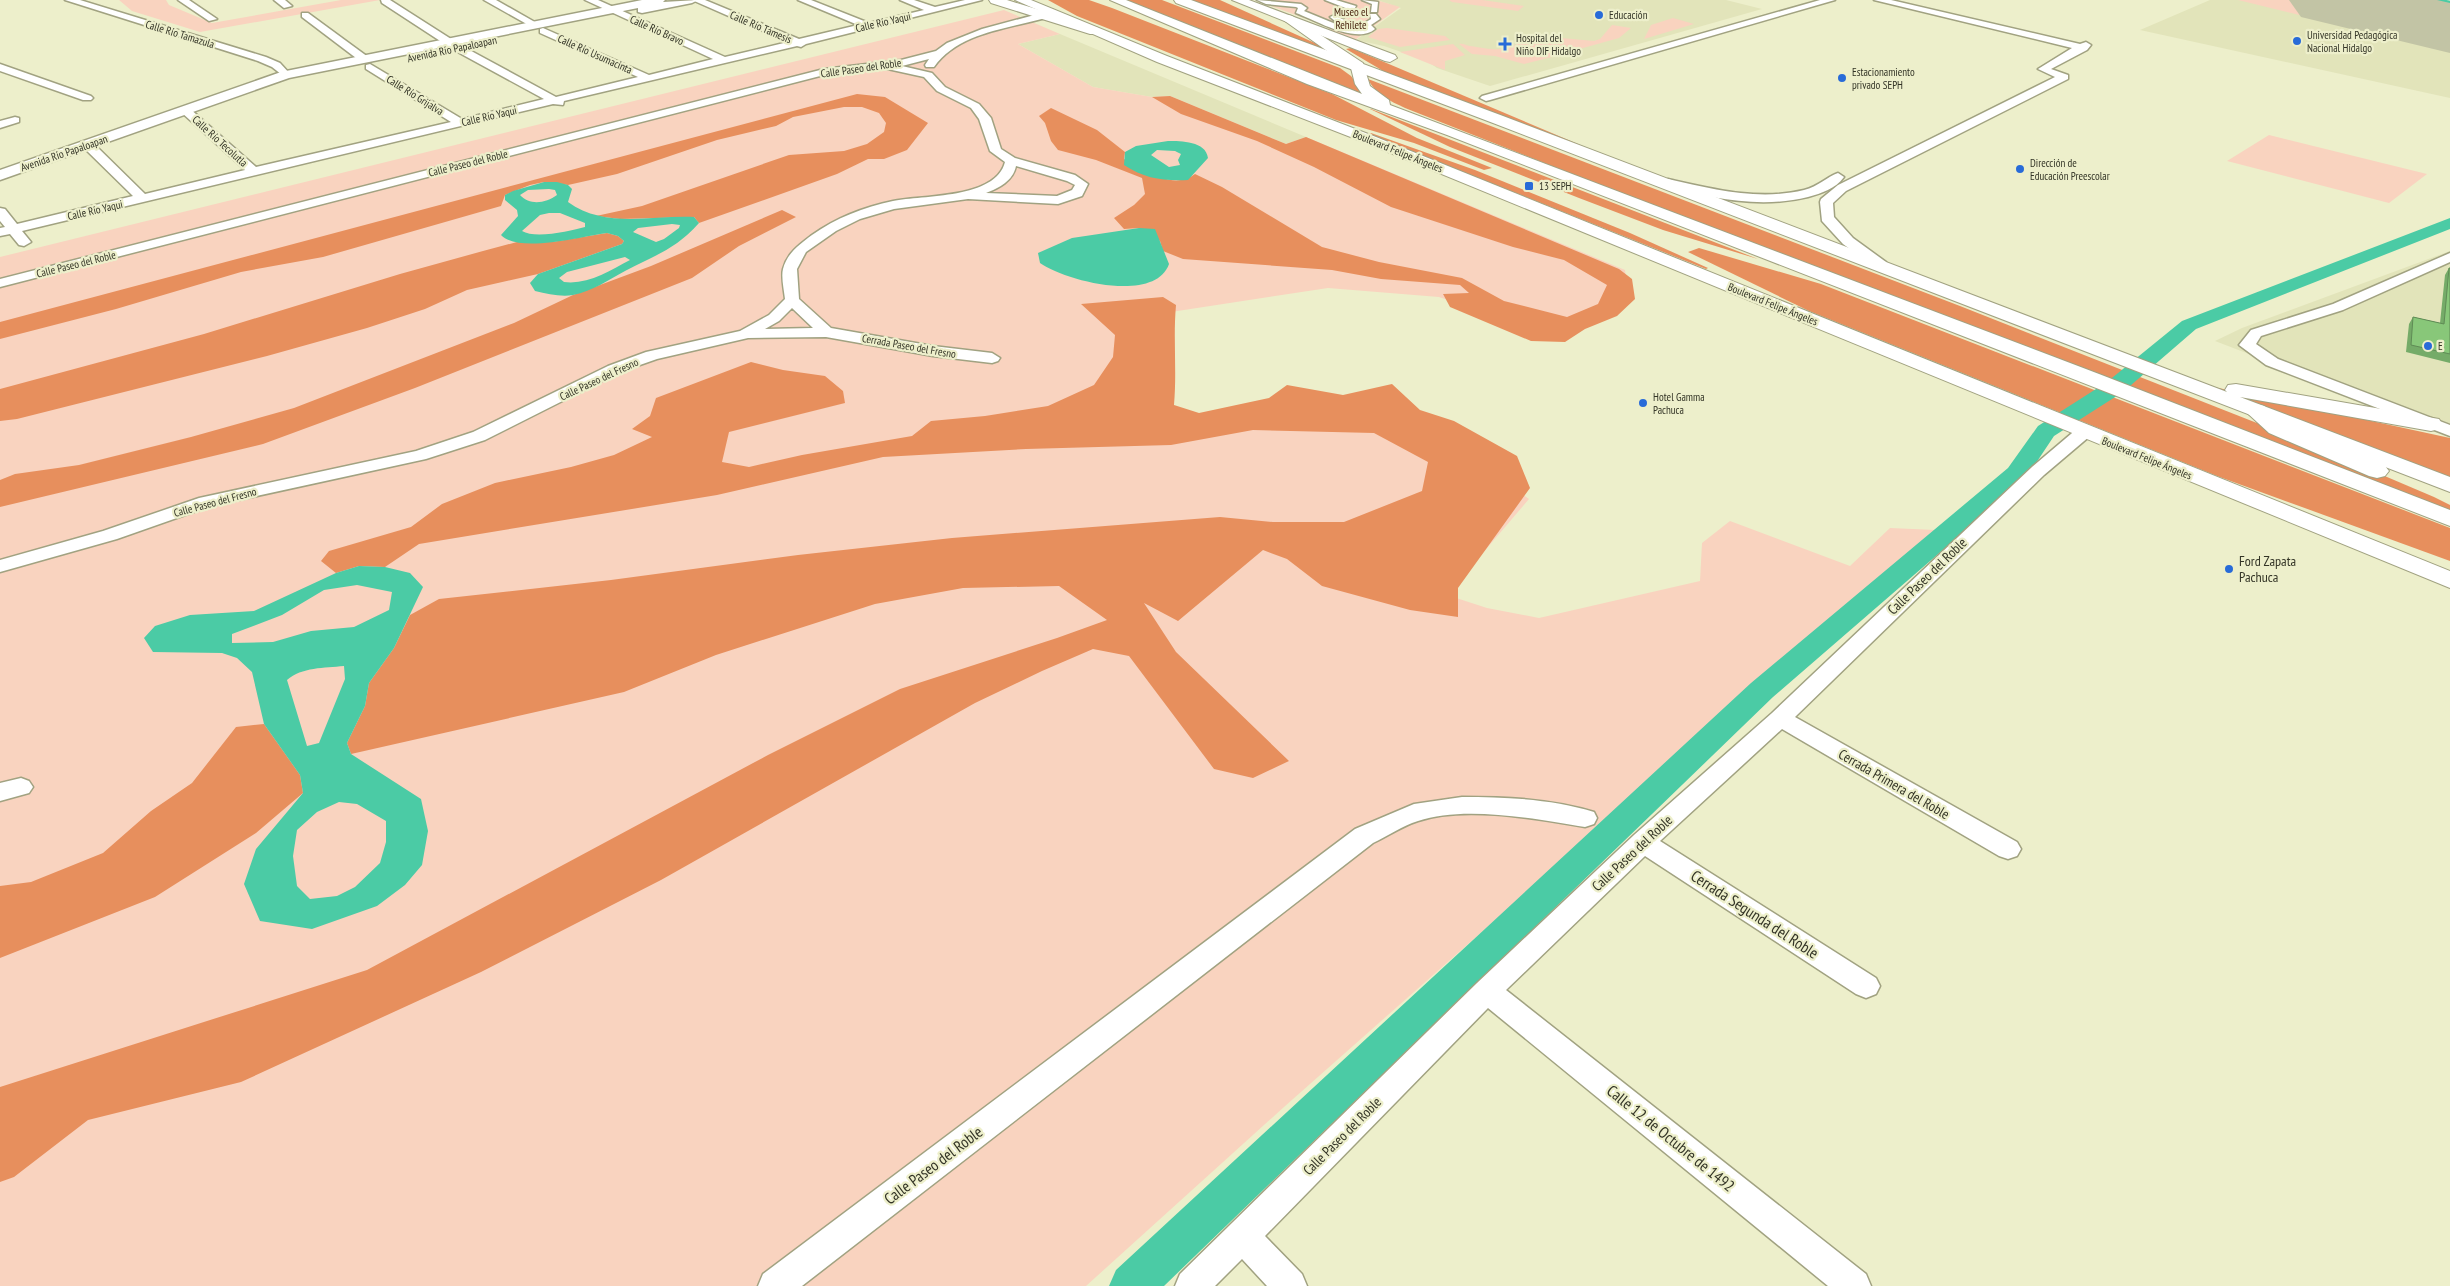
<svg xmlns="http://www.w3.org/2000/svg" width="2450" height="1286" font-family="'PT Sans Narrow',sans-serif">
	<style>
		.built { fill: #e2e4ba }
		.green { fill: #f9d3bf }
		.forest { fill: #e78f5d }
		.water { fill: #4bcba5; fill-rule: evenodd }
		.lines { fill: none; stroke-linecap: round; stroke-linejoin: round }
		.stream { stroke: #4bcba5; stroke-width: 4.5 }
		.canal { fill: #4bcba5; fill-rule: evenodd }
		.runway { fill: #c2c4a5; fill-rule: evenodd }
		.pedestrian-casing { stroke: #a1a281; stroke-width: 3 }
		.minor-casing { stroke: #a1a281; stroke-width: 3 }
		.tertiary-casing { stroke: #a1a281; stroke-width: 3 }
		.primary-casing { stroke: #a1a281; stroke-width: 2 }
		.trunk-casing { stroke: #a1a281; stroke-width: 2 }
		.pedestrian { fill: #fff; fill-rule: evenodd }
		.minor { fill: #fff; fill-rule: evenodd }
		.tertiary { fill: #fff; fill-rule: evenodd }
		.primary { fill: #fff; fill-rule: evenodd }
		.trunk { fill: #fff; fill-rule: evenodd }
		.wall { fill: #75ab68 }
		.building { fill: #88c779; stroke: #5f8b55 }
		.poi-dot { fill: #286bd8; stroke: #edefcb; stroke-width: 2 }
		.labels { text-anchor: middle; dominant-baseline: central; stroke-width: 4.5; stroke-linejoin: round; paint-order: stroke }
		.far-park-label { font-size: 11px; fill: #4b2712; stroke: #edefcb }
		.far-poi-label { font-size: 11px; fill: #333426; stroke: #edefcb; text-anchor: start }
		.far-street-label { font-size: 11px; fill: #333426; stroke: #edefcb }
		.poi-label { font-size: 14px; fill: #333426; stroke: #edefcb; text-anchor: start }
		.street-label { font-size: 14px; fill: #333426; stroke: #edefcb }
		.near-street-label { font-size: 16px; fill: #333426; stroke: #edefcb }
	</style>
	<rect width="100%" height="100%" fill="#edefcb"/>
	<g class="built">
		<polygon points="1377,0 1726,0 1762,9 1490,86 1437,68 1427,61 1384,46 1356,40 1401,8"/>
		<polygon points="2210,0 2441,0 2450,2 2450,98 2140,30"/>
		<polygon points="1060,34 1306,137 1286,144 1170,96 1152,97 1093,87 1018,44"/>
		<polygon points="2450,251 2450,431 2215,341 2242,328"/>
	</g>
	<g class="green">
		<polygon points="119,0 166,0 169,5 212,23 341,0 380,0 200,32 132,11"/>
		<polygon points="1255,0 1376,0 1400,7 1355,40 1336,33 1323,25"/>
		<polygon points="1449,0 1482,0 1524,6 1518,11 1452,2"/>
		<polygon points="2238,0 2302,0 2450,35 2450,52"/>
		<polygon points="2355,0 2420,0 2450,7 2450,22"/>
		<polygon points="1004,10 1060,34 1018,44 1093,87 1152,97 1170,96 1286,144 1306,137 1625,270 1629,298 1536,330 1439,297 1328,288 1171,312 1171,410 1197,417 1309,394 1493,473 1529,499 1447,595 1487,608 1539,618 1700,581 1702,543 1730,521 1850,566 1890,528 1936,530 1284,1107 1086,1286 0,1286 0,257"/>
		<polygon points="1673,18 1694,24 1644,39 1651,25"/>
		<path d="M1612 25 1631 28 1619 38 1565 53 1556 51 1550 53 1556 56 1524 64 1495 56 1472 54 1459 44C1464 43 1466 46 1470 46 1496 50 1508 54 1529 35L1594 41 1600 39Z"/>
		<polygon points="1387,28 1445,36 1450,40 1400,47 1368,37 1378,29"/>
		<polygon points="1453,44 1465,55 1445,61 1445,70 1400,52"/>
		<polygon points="2269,135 2427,174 2389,203 2227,161"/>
	</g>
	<g class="forest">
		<polygon points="1048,0 1089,0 1112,8 1332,94 1417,138 1492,168 1484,170 1414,143 1336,120 1077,16"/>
		<polygon points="1115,0 1162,0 1306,55 1340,68 1351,76 1367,97"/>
		<polygon points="1186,0 1220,0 1326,48 1319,49"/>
		<polygon points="1351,48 1585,147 1395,78 1346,49"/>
		<path d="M1368 79 1960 306 2300 440 2434 497 2450 505V511L1714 230 1405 108C1390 101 1375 94 1368 79Z"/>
		<polygon points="857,94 885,97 928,123 907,150 884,159 868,159 837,174 699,223 694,217 620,219 596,216 642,206 789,155 844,151 867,144 884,132 886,123 879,113 862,107 844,107 793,117 776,126 717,140 617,174 568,185 544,182 530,185 505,195 501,206 323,257 241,272 116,309 0,339 0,322"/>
		<path d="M1170 96 1286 144 1306 137 1619 269 1632 279 1635 299 1617 316 1585 329 1565 342 1531 341 1450 307 1443 294 1469 293 1460 285 1381 279 1332 270 1183 259 1163 251 1160 241 1139 228 1124 229 1114 218 1134 205 1145 194 1142 178 1096 160 1058 150 1051 141 1045 123 1039 116 1051 108 1097 130 1125 152 1124 159C1145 170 1173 191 1195 174L1222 187 1322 247 1379 262 1462 278 1504 301 1567 317 1598 304 1607 285 1564 260 1513 247 1391 207 1314 167 1257 141 1181 114 1152 97Z"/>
		<polygon points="1370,109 1371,109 1758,259 1663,230 1579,198 1450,147"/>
		<polygon points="1371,133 1475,170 1630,233 1708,268 1706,269 1368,134"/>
		<polygon points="782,210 796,217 739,246 692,278 415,388 263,444 0,507 0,480 15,474 79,465 191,437 294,408 514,323 573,295 651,266"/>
		<polygon points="607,233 618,236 624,241 622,244 538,274 467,290 425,309 367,328 267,356 17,419 0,421 0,389 204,334 400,274 483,251 517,242 552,242"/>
		<polygon points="1699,248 1821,284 2450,528 2450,561 2217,476 1809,311 1688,252"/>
		<path d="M1163 297 1176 305C1173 339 1177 371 1174 405L1199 413 1269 398 1287 385 1343 395 1392 384 1420 410 1454 421 1517 456 1530 488 1458 588V617L1410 610 1322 586 1287 559 1263 550 1178 621 1144 603 1176 652 1289 761 1253 778 1214 769 1129 656 1093 649 1042 671 975 703 661 880 481 972 241 1082 88 1120 14 1177 0 1182V1087L367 970 768 755 900 689 1057 638 1107 620 1059 586 963 588 875 604 716 655 624 692 351 754 347 743 365 706 369 683 394 648 410 615 439 599 611 580 798 555 952 538 1220 517 1273 522H1344L1422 491 1428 462 1374 433 1253 430 1171 445 1026 449 883 457 717 495 419 544 385 567 359 566 336 573 321 561 329 551 411 527 442 504 495 483 571 467 614 455 652 437 632 429 650 416 656 398 751 362 783 370 825 376 843 391 845 403 729 432 722 462 749 467 802 455 912 436 931 421 985 416 1048 406 1094 385 1113 357 1115 335 1081 304Z"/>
		<polygon points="2214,387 2450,438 2450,478"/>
		<polygon points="264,724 300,775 303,793 256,833 155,897 0,958 0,886 31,882 103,853 151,811 192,783 236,727"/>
	</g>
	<g class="water">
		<path d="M1168 141C1181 141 1206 141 1208 158L1188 180C1164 181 1145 179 1124 165L1125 152 1136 146ZM1157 150 1175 151 1181 154 1178 160 1180 165 1169 167 1151 155Z"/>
		<path d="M544 182H557L568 185 572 189 568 202C605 229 652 215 694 217L699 223C675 250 655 255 625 271 608 280 593 291 573 295 561 297 548 294 535 291L530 283 538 274 622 244 624 241 618 236 607 233C583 236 519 254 501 235L518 216 517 210 505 200V195L513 191ZM549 189 555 190 557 195C546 203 530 206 520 195L528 190ZM549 213H560L585 223V227C571 231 535 239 522 231L540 215ZM672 224 680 225 679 228 664 239 656 242 633 232 638 228ZM625 257 630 260C609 271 588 285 564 282L559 278 567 272Z"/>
		<path d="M1139 228 1155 229 1169 264C1155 304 1065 281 1040 263L1038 253 1072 238Z"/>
		<path d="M359 566 385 567 410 573 423 587 394 648 369 683 365 706 347 743 351 754 421 799 428 831 422 865 405 885 377 906 312 929 260 921 244 884 256 849 303 793 300 775 264 724 252 672 237 658 222 653 153 652 144 638 155 626 190 615 254 611 336 573ZM357 585 392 592 389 610 354 627 311 631 273 642 232 643V634L282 615 324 590ZM344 666 345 679 319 743 307 746 287 680C302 667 324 668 344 666ZM339 802 357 804 386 821V842L380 863 355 887 337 896 310 899 297 886 293 856 297 830 317 812Z"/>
	</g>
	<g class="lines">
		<polyline class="stream" points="2435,0 2450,3"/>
		<polygon class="canal" points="2450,218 2450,229 2196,329 2123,392 2054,436 2026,478 1773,697 1164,1286 1109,1286 1116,1270 1751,683 2008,468 2038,426 2107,382 2182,321"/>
		<polygon class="runway" points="2289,0 2437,0 2450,3 2450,53 2301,17"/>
		<defs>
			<g id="pedestrian">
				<path d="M1257 0 1301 4 1307 8 1304 11 1343 27 1330 17 1348 9 1325 0H1336L1356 6 1351 15 1340 18 1349 22 1351 29 1367 28 1363 24 1371 19 1370 14H1376L1380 19 1371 25 1375 29C1357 45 1315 20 1296 13L1298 8 1296 7 1266 4Z"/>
				<polygon points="1362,0 1378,2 1377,12 1371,12 1372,4"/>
			</g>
			<g id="minor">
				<polygon points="65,0 80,0 266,57 280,63 291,75 286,78 272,67 258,61"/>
				<polygon points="178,0 189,0 217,19 209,21"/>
				<polygon points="274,0 285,0 292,6 284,8"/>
				<polygon points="381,0 390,0 462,46 556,97 638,77 540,33 540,29 543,28 649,75 713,59 585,0 598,0 725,57 788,42 692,0 705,0 799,39 858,25 798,0 811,0 869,23 924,10 900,0 914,0 935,7 965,0 982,0 806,44 801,47 797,46 564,101 563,105 553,104 22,231 31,242 24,246 19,245 10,234 0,236 0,228 5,227 0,221 0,208 5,209 17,224 133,196 84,148 82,145 84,142 92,142 145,194 245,170 181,112 181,108 189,108 256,167 451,122 366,69 366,65 370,64 462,119 544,99 454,50 382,3"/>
				<polygon points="484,0 496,0 540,25 532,27"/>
				<polygon points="1820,0 1835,0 1490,100 1486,101 1480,98 1482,96"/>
				<polygon points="1874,0 1891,0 2080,44 2086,42 2091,45 2087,50 2051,69 2068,75 2068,79 1846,191 1833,203 1834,217 1853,238 1886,262 1888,265 1886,268 1876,268 1843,244 1822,221 1820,202 1821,199 1838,185 2055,77 2038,69 2072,48"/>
				<path d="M1053 10 1058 13 1056 15C1016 28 960 30 934 67H926L925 65 929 59 902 66 932 73 945 87 979 104 991 118 1001 149 1015 158 1075 175 1088 184 1082 196 1058 204 968 199 894 209 860 219 836 231 806 252 797 269 799 299 831 328 933 346 992 353 1000 358 998 361 992 363 933 356 826 337 748 338 657 359 620 372 485 440 426 459 211 506 117 539 0 572V560L103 531 199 498 416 451 473 432 608 366 646 352 740 331 769 315 785 299C784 290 781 277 783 269 787 253 800 244 812 235 836 218 864 207 893 201 923 195 996 199 1005 162L990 151 979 119 971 108 937 91 924 77 883 68 824 75 0 287V279L824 69 901 60 936 51 947 43 982 29ZM1016 166 1067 181 1075 185 1072 190 1057 196 986 193C999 188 1013 181 1016 166ZM792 308 813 328 765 329 779 321Z"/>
				<polygon points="302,13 308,13 368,57 368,61 360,61 302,17"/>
				<polygon points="0,64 91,96 93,98 91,100 83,100 0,71"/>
				<polygon points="15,117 19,118 19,122 0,128 0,121"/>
				<path d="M1838 173 1844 177C1835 189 1822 193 1808 197 1759 209 1712 198 1664 186L1662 183 1668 179C1713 189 1758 201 1804 190 1818 187 1828 176 1838 173Z"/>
				<polygon points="2450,253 2450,262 2343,310 2261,336 2256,344 2278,359 2450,425 2450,436 2266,365 2239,345 2251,330 2333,304"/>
				<polygon points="2084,427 2090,428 2093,432 2090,436 2044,475 1795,717 2017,842 2021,849 2017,856 2008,859 1999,856 1782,729 1660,841 1876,978 1880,986 1876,994 1866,998 1856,994 1645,856 1506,990 1866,1274 1871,1286 1828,1286 1488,1008 1265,1236 1302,1274 1307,1286 1267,1286 1242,1259 1215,1286 1175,1286 1180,1274 1477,983 1634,835 1772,713 2032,467 2078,428"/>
				<polygon points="21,778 29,781 33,787 29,793 0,801 0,783"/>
				<path d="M1462 797C1505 797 1553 799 1594 812L1597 818 1594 824 1585 827C1537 819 1464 805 1418 821 1402 826 1388 836 1373 843L802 1286H758L763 1274 1355 829 1414 804Z"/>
			</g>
			<polygon id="tertiary" points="642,0 665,0 663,2 698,0 692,3 642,13 638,12 638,8 289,78 0,180 0,170 281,72"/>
			<g id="primary">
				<polygon points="989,0 1007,0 1098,28 1100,31 1098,34 1090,34 991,3"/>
				<polygon points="1174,0 1191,0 1503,116 2227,392 2225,390 2228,385 2236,384 2439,419 2442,424 2439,429 2431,431 2240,397 2450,477 2450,492 1493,123 1176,3"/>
				<polygon points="1232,0 1249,0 1395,55 1397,58 1390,62 1385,61"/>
			</g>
			<g id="trunk">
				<polygon points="1015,0 1031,0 1167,56 1376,137 2450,571 2450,588 1366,143 1157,62"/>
				<polygon points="1110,0 1126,0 1362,94 1355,84 1351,68 1282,19 1288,15 1292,16 1363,63 1370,86 1389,100 1390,105 2099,374 2450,510 2450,526 1447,135 1307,84"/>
				<polygon points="2256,404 2264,406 2285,423 2385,466 2389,471 2385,476 2377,478 2369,476 2269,433 2245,411 2248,406"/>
			</g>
		</defs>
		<use href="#pedestrian" class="pedestrian-casing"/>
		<use href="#minor" class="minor-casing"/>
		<use href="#tertiary" class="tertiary-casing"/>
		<use href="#primary" class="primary-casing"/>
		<use href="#trunk" class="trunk-casing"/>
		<use href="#pedestrian" class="pedestrian"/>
		<use href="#minor" class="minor"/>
		<use href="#tertiary" class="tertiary"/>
		<use href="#primary" class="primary"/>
		<use href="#trunk" class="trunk"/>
	</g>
	<polygon class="wall" points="2449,268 2450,268 2450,363 2406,352 2409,324 2413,317 2440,323 2445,275"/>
	<polygon class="building" points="2449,268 2450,268 2450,354 2411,345 2413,317 2444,324"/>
	<g class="poi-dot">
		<circle cx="1599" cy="15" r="5"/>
		<circle cx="2297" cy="41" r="5"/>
		<path d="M1502.5 36.5h5v5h5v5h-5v5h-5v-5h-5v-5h5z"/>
		<circle cx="1842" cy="78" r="5"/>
		<circle cx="2020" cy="169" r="5"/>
		<rect x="1524" y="181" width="10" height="10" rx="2.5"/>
		<circle cx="2428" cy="346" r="5"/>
		<circle cx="1643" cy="403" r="5"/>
		<circle cx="2229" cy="569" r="5"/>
	</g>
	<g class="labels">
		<g class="far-park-label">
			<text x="1351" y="12">Museo el<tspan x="1351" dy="13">Rehilete</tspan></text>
		</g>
		<g class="far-poi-label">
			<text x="1609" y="15">Educación</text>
			<text x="2307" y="35">Universidad Pedagógica<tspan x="2307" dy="13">Nacional Hidalgo</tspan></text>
			<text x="1516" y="38">Hospital del<tspan x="1516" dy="13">Niño DIF Hidalgo</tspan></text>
			<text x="1852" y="72">Estacionamiento<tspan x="1852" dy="13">privado SEPH</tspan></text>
			<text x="2030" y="163">Dirección de<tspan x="2030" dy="13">Educación Preescolar</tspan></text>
			<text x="1539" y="186">13 SEPH</text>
			<text x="2438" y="346">E</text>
			<text x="1653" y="397">Hotel Gamma<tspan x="1653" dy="13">Pachuca</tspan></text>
		</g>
		<g class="far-street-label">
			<text transform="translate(883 22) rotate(-13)">Calle Río Yaqui</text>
			<text transform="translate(761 27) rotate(23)">Calle Río Támesis</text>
			<text transform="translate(657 30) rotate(24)">Calle Río Bravo</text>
			<text transform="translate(180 34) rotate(17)">Calle Río Tamazula</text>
			<text transform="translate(452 49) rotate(-12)">Avenida Río Papaloapan</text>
			<text transform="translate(595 54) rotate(24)">Calle Río Usumacinta</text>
			<text transform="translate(861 68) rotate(-8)">Calle Paseo del Roble</text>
			<text transform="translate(415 95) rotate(32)">Calle Río Grijalva</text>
			<text transform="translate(489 116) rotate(-13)">Calle Río Yaqui</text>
			<text transform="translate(220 141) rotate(42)">Calle Río Tecolutla</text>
			<text transform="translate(1398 151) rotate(22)">Boulevard Felipe Ángeles</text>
			<text transform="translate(64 153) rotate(-19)">Avenida Río Papaloapan</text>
			<text transform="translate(468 163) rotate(-14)">Calle Paseo del Roble</text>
			<text transform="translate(95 210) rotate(-13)">Calle Río Yaqui</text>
			<text transform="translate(76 264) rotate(-14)">Calle Paseo del Roble</text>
			<text transform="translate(1773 304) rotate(22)">Boulevard Felipe Ángeles</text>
			<text transform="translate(909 346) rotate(10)">Cerrada Paseo del Fresno</text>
			<text transform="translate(599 379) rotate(-25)">Calle Paseo del Fresno</text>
			<text transform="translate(2147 458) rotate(22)">Boulevard Felipe Ángeles</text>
			<text transform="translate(215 502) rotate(-15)">Calle Paseo del Fresno</text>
		</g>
		<g class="poi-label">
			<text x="2239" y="561">Ford Zapata<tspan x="2239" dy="16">Pachuca</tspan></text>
		</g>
		<g class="street-label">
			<text transform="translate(1927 576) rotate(-44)">Calle Paseo del Roble</text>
			<text transform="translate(1894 784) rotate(30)">Cerrada Primera del Roble</text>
			<text transform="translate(1632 853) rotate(-43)">Calle Paseo del Roble</text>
			<text transform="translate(1342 1136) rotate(-45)">Calle Paseo del Roble</text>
		</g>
		<g class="near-street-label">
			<text transform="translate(1755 914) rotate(33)">Cerrada Segunda del Roble</text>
			<text transform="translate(1671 1138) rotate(39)">Calle 12 de Octubre de 1492</text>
			<text transform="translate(933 1165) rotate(-37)">Calle Paseo del Roble</text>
		</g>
	</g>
</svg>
